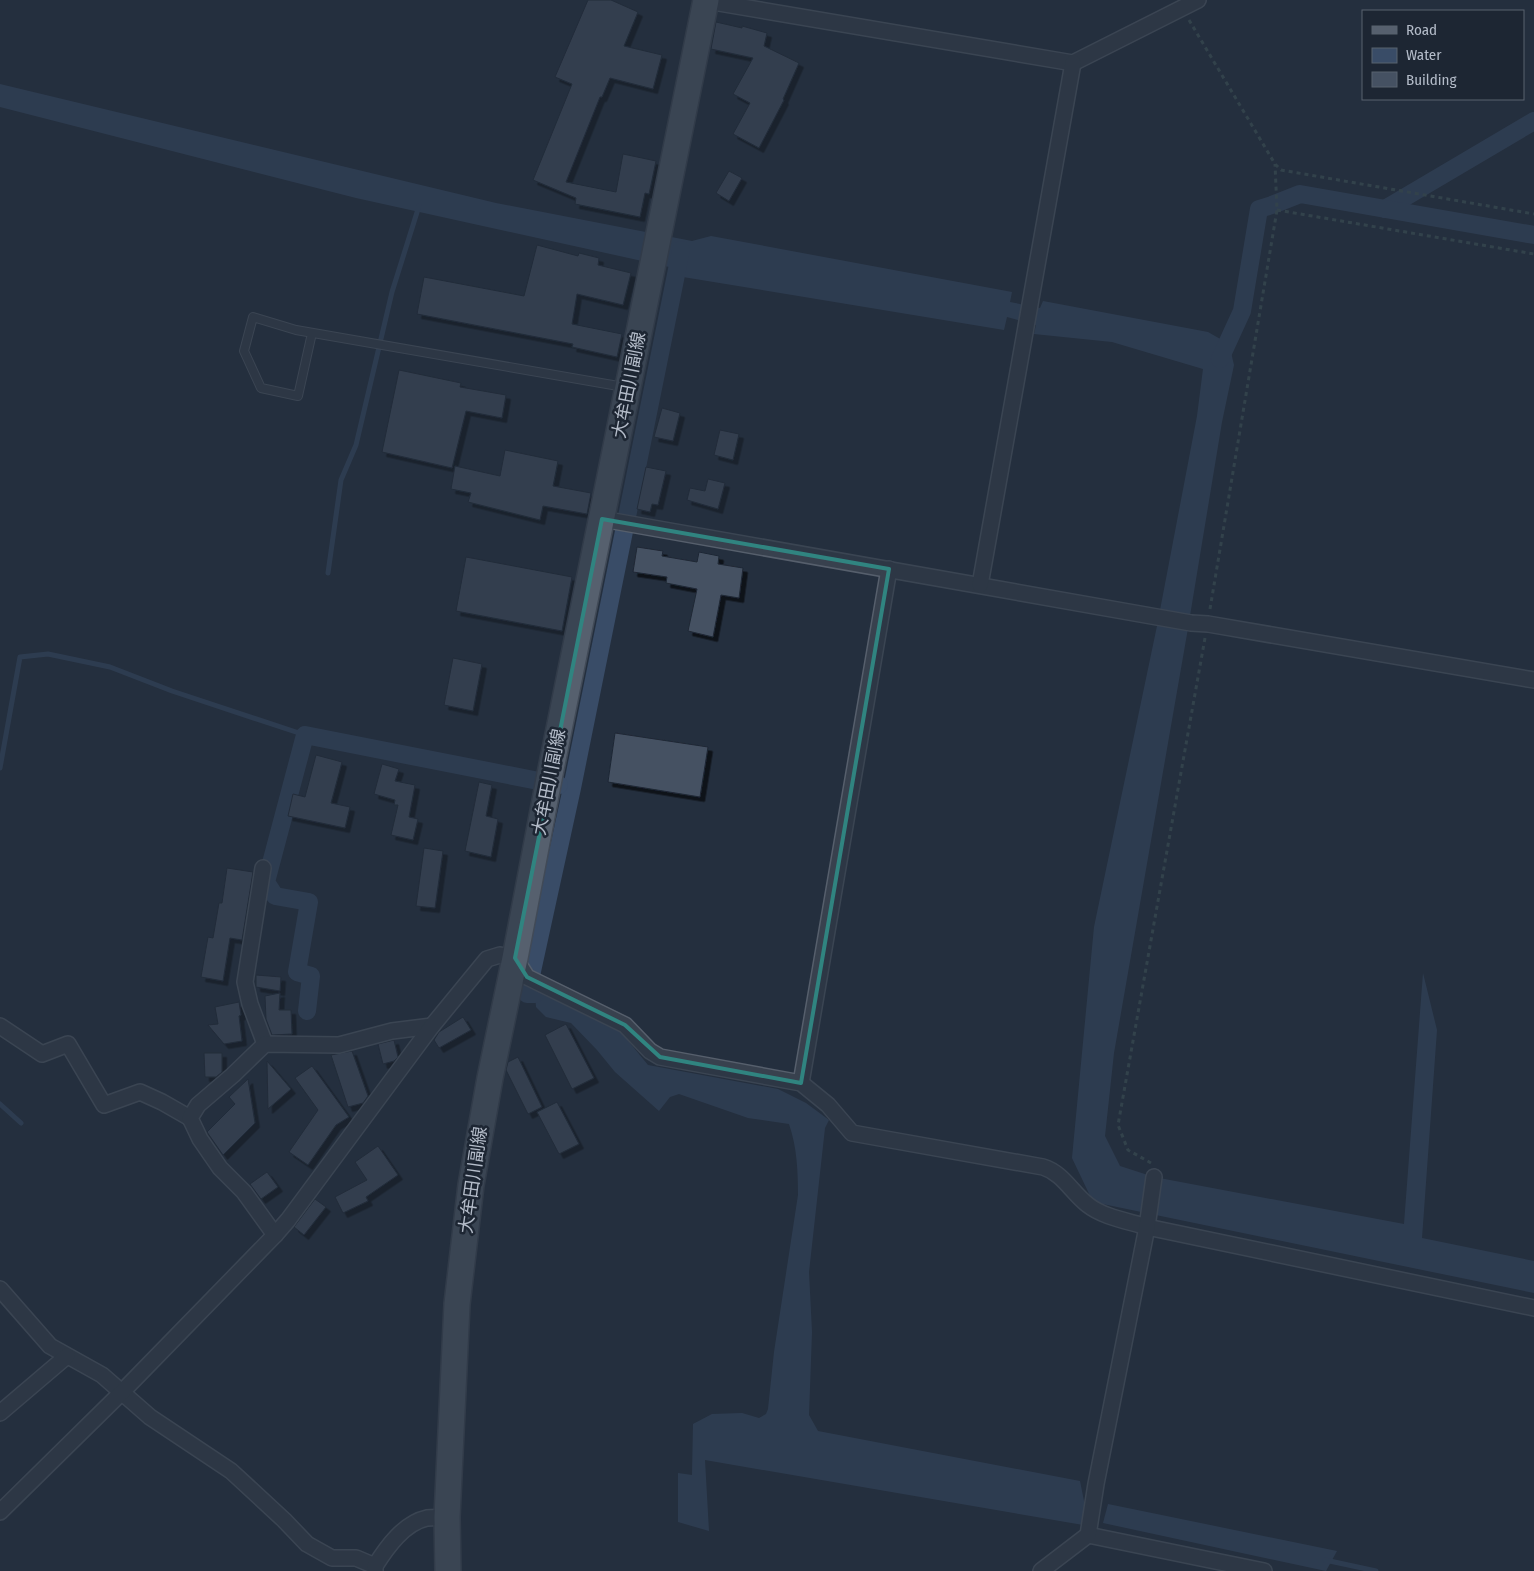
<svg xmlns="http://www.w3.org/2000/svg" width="1534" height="1571" font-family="'Fira Sans Condensed','Noto Sans JP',sans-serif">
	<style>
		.water { fill: #394c67 }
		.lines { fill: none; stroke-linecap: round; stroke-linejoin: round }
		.stream { stroke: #394c67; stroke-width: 5 }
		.canal { stroke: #394c67; stroke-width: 18 }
		.building { fill: #455162; stroke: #1f2835; filter: url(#shadow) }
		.lane-casing { stroke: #565f6c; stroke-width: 10 }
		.street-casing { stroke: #565f6c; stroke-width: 18 }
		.primary-casing { stroke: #414a57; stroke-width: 28 }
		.path { stroke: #44595c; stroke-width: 3; stroke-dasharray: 4 4; stroke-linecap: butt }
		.lane { stroke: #38414e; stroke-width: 8 }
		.street { stroke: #38414e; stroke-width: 15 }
		.primary { stroke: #56606e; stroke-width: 25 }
		.marked { fill: none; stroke: #308480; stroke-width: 4; stroke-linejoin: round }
		.labels { text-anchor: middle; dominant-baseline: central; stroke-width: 5; stroke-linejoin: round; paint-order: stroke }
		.street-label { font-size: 18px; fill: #b4bcc9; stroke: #1d2633 }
	</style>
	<defs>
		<filter id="shadow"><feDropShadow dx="4.5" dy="4.5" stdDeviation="0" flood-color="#0009"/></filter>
	</defs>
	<rect width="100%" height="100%" fill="#242f3e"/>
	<g class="water">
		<polygon points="0,84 496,203 692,241 711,236 1012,292 1010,302 1040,308 1043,301 1208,332 1229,344 1234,365 1222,422 1187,634 1114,1053 1105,1136 1120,1166 1154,1177 1404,1224 1423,973 1437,1030 1422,1238 1534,1261 1534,1293 1093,1202 1072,1158 1094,927 1157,626 1197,416 1203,369 1112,342 1034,334 1036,325 1007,317 1004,330 683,277 674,274 674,268 356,198 0,107"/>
		<path d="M537 987 616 1026 648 1065 778 1089 806 1103 829 1120 825 1128 809 1272 812 1332 809 1415 818 1431 1080 1481 1089 1526 705 1460 709 1531 678 1522V1473L692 1475 693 1424 712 1414 742 1413 759 1418 766 1414 768 1409 774 1352 798 1195C798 1171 797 1147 789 1124L748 1118 679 1094 670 1097 659 1111 615 1072 597 1050 571 1023 546 1017 536 1007 535 994Z"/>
		<polygon points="1108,1504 1337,1551 1326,1571 1103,1523"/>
	</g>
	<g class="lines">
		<g class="stream">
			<polyline points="328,573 341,480 356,445 392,292 419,206"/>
			<polyline points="0,768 20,657 48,654 110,667 172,691 305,735"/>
			<polyline points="0,1104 21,1123"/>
			<polyline points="1325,1560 1376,1571"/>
		</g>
		<g class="canal">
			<polyline points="1385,209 1534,121"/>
			<polyline points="1220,359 1242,311 1259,209 1272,205 1300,194 1534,235"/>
			<polyline points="535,994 527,994 572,788 681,250"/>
			<polyline points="307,1011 311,976 297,972 309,902 275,896 266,882 305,735 559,785"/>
		</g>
	</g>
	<g class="building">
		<polygon points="588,0 611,0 638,12 624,46 662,55 653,89 610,78 602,97 600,97 566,182 616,192 623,154 656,161 649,194 645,193 640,217 575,204 576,198 533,180 572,84 555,77"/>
		<polygon points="716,22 742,28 742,26 767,33 764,46 799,63 783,99 784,100 759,148 733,134 750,103 733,94 753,58 711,49"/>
		<polygon points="729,171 742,178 729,201 716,193"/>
		<polygon points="537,245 578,256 579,253 599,258 598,265 631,273 623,305 577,294 572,324 622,334 617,357 572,347 573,344 417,314 424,277 524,296"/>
		<polygon points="399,370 461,383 460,387 506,395 502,418 466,411 452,468 382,452"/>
		<polygon points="662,408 680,413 673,441 654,437"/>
		<polygon points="720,430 739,434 733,460 714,455"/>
		<polygon points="505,450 558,461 553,486 591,493 587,514 543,506 540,520 468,502 471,493 451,489 455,466 500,476"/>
		<polygon points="646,467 666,471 658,505 652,504 650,512 637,509"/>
		<polygon points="708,479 725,483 718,509 687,500 690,488 705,491"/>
		<polygon points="637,547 663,551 662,556 697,562 699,552 719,556 718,564 743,568 739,598 721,595 713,637 688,631 697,589 666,583 667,577 633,572"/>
		<polygon points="466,557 572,577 562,631 456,611"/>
		<polygon points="453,658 482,664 473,711 444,705"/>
		<polygon points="615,733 708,747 700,797 608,782"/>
		<polygon points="316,755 342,762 331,803 350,807 345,828 288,816 293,794 305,797"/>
		<polygon points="382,764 399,769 395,781 415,785 409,817 418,819 413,840 391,835 398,805 394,805 395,800 374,794"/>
		<polygon points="479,782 492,785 486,816 498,819 491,857 465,851"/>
		<polygon points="424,848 443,851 435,908 416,906"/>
		<polygon points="227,868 253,872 242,940 230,938 223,981 201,977 208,937 213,938 219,903 222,903"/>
		<polygon points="256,975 281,977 280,991 256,987"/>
		<polygon points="280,993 279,1010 291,1010 292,1034 272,1035 266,1019 265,996"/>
		<polygon points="239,1002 241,1015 239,1016 242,1041 224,1044 208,1025 218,1024 215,1007"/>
		<polygon points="463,1017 471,1030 439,1048 434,1040 439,1032"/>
		<polygon points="566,1024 594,1078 572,1089 545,1035"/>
		<polygon points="394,1040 398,1057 394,1061 383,1064 378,1044"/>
		<polygon points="352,1051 368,1096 363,1103 348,1107 331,1055"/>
		<polygon points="204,1053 222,1053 222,1072 216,1077 205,1077"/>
		<polygon points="518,1057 542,1107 528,1114 506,1070 508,1062"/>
		<polygon points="267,1061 291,1089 268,1109"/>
		<polygon points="312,1066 349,1117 336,1125 308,1165 289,1152 318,1110 295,1078"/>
		<polygon points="248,1079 255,1123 223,1155 207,1132 235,1104 229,1097"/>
		<polygon points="557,1102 579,1144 559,1154 537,1112"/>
		<polygon points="378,1146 398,1175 366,1197 368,1201 343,1213 335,1197 367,1180 355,1162"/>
		<polygon points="267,1172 278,1187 261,1199 250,1184"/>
		<polygon points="315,1199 326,1207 304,1235 294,1227"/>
	</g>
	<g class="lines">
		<defs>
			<polyline id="lane" points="312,333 298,396 261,388 244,351 253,317 296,330 624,387"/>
			<g id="street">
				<polyline points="701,0 1073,63 1198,0"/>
				<polyline points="602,519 1191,623 1208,624 1534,680"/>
				<polyline points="980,585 1073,63"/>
				<polyline points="263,868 245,982 250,1004 265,1044"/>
				<polyline points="0,1026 42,1054 68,1044 104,1105 140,1092 162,1102 190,1118"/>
				<polyline points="801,1083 889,569"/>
				<polyline points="275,1235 244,1192 220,1168 200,1139 190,1118 198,1105 233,1075 265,1044 339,1045 392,1031 432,1026"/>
				<polyline points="0,1289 50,1346 102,1375 150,1417 231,1471 284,1520 307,1544 332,1558 356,1558 375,1566 375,1571"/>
				<polyline points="0,1413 67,1356"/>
				<path d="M0 1512 121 1393 275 1235 288 1220 432 1026 487 959 500 955 515 958 527 977 625 1025 650 1051 660 1057 801 1083 828 1105 852 1133 1043 1167C1063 1173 1072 1193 1088 1205 1103 1217 1128 1221 1147 1227L1534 1308"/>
				<polyline points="1088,1535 1264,1571"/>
				<path d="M375 1566C387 1547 404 1523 427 1518 434 1517 441 1518 447 1517"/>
				<polyline points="1041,1571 1088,1535 1096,1484 1147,1227 1154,1177"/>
			</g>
			<polyline id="primary" points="448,1571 447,1517 457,1304 471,1185 490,1078 515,958 550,774 706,0"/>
		</defs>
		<use href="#lane" class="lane-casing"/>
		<use href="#street" class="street-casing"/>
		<use href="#primary" class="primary-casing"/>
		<g class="path">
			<polyline points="1189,20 1275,164 1281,170 1534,214"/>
			<polyline points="1277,210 1534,254"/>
			<polyline points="1210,609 1277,210 1275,164"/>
			<polyline points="1151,1163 1128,1150 1118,1125 1205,638"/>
		</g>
		<use href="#lane" class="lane"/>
		<use href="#street" class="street"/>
		<use href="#primary" class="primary"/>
	</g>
	<path d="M0 0H1534V1571H0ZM602 519 889 569 801 1083 660 1057 625 1025 527 977 515 958Z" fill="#242f3e" fill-opacity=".55" fill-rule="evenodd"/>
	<path class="marked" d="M602 519 889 569 801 1083 660 1057 625 1025 527 977 515 958Z"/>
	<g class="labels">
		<g class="street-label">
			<text transform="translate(629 385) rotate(-79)">大牟田川副線</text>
			<text transform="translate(549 782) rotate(-79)">大牟田川副線</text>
			<text transform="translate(473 1180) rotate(-82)">大牟田川副線</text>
		</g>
	</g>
	<rect x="1362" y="10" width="162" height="90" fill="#1d2633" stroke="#59626f"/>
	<rect x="1372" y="26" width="25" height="8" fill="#56606e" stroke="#59626f"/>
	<text x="1406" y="35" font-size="15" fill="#b4bcc9">Road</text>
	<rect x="1372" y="48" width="25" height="15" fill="#394c67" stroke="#59626f"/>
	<text x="1406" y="60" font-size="15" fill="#b4bcc9">Water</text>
	<rect x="1372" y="72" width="25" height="15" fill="#455162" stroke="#59626f"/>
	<text x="1406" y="85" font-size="15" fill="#b4bcc9">Building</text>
</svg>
